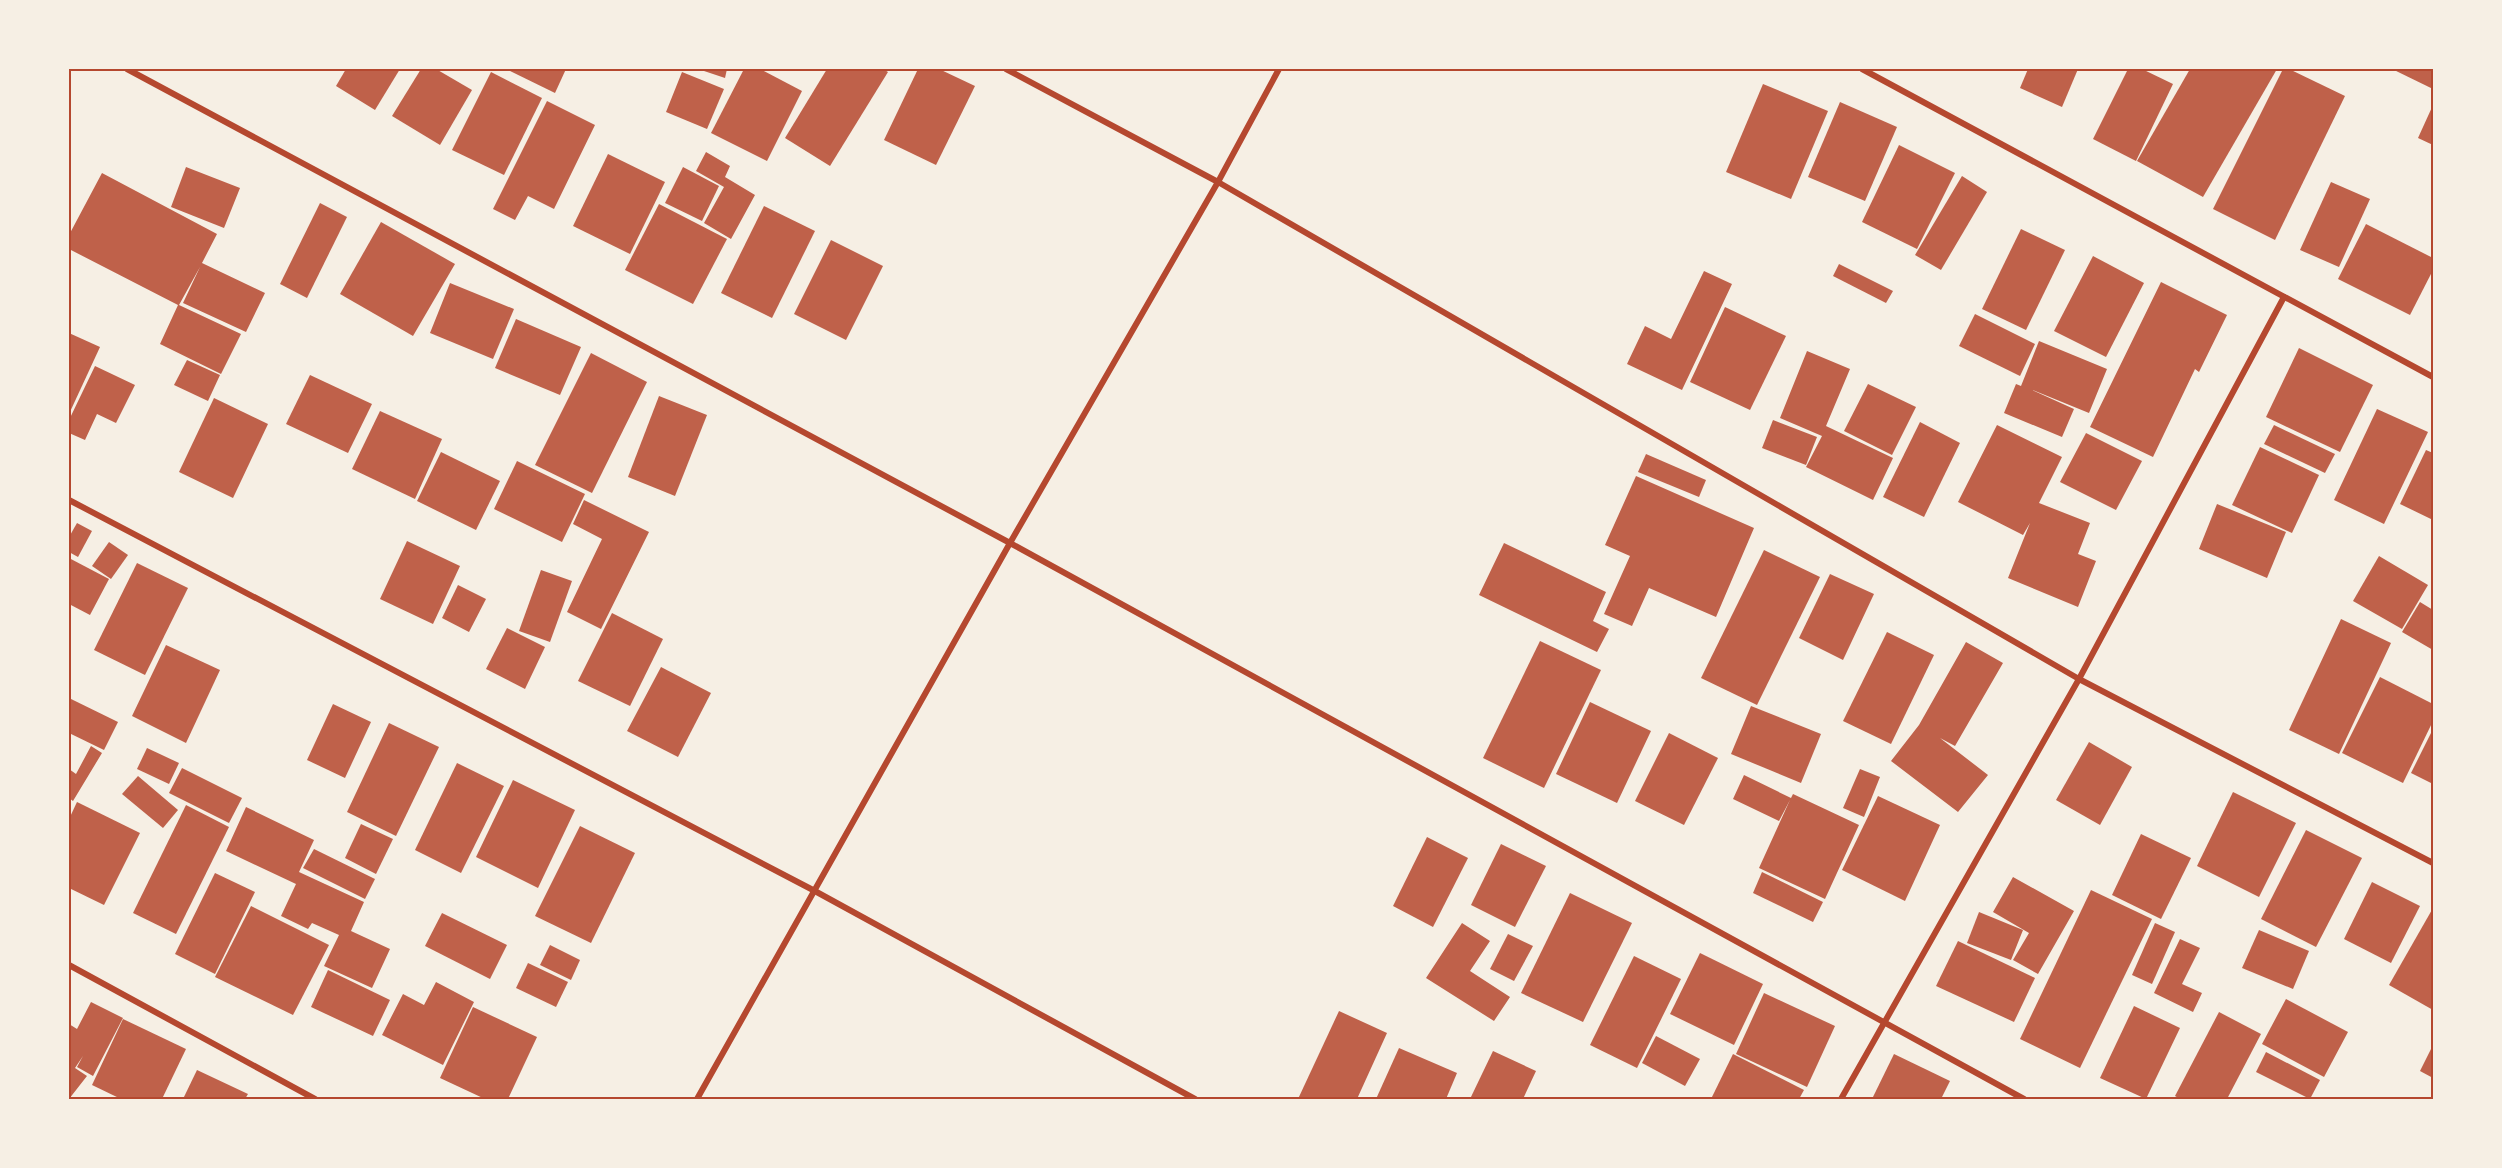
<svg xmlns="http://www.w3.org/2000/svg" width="2502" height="1168" font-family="'PT Sans',sans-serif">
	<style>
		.building { fill: #bf614a }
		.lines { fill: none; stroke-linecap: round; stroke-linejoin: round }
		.minor { stroke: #b5482f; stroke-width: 6 }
		.neatline { fill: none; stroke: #b5482f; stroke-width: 2 }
	</style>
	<rect width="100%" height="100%" fill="#f6efe4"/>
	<g class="building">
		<polygon points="346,69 400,69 375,110 336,86"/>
		<polygon points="421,69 436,69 472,90 440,145 392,116"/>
		<polygon points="506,69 566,69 555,93"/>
		<polygon points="698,69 727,69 725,78"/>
		<polygon points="744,69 760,69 802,91 767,161 711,133"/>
		<polygon points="827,69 883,69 888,72 830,166 785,138"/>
		<polygon points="918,69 939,69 975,86 936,165 884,140"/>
		<polygon points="2028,69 2078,69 2062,107 2020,88"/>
		<polygon points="2128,69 2142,69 2173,84 2136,161 2093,139"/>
		<polygon points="2190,69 2277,69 2203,197 2137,161"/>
		<polygon points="2283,69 2289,69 2345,96 2275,240 2213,209"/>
		<polygon points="2392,69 2433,69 2433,89"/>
		<polygon points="491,72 542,98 504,175 452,150"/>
		<polygon points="682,72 724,89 707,129 666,112"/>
		<polygon points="1763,84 1828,111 1791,199 1726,172"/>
		<polygon points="547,101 595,125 554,209 528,196 515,220 493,209"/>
		<polygon points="1840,102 1897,127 1865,201 1808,177"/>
		<polygon points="2433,105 2433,145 2418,138"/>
		<polygon points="1899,145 1955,173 1917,249 1862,222"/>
		<polygon points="706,152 730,166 725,177 755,195 731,239 704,223 724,187 696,171"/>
		<polygon points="608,154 665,182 630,254 573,226"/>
		<polygon points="186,167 240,188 224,228 171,207"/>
		<polygon points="683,167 719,186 702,221 665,203"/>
		<polygon points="102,173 217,234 202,263 265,293 246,332 183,303 200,267 179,305 241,334 221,374 160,344 178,305 69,249 69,235"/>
		<polygon points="1962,176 1987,192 1941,270 1915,255"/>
		<polygon points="2331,182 2370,199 2339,267 2300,250"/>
		<polygon points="320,203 347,217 307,298 280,284"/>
		<polygon points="659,204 727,239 693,304 625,270"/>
		<polygon points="764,206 815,231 772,318 721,293"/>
		<polygon points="381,222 455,264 413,336 340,294"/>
		<polygon points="2366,224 2433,258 2433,270 2410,315 2338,279"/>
		<polygon points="2021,229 2065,250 2026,330 1982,309"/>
		<polygon points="831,240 883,266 846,340 794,314"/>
		<polygon points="2093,256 2144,283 2106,357 2054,331"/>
		<polygon points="1839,264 1893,291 1886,303 1833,276"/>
		<polygon points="1704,271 1732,284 1682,390 1627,364 1645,326 1671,339"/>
		<polygon points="2161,282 2227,315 2199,372 2195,369 2153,457 2090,427"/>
		<polygon points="450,283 514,309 493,359 430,333"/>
		<polygon points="1725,307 1786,336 1750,410 1690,382"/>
		<polygon points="1975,314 2035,344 2020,376 1959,346"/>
		<polygon points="516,319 581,347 560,395 495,368"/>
		<polygon points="69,333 100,347 69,414"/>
		<polygon points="2039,341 2107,369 2089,413 2030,389 2074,409 2062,437 2004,413 2016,384 2021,386"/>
		<polygon points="2299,348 2373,385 2340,452 2266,417"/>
		<polygon points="1807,351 1850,369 1826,426 1893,458 1873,500 1806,467 1822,436 1780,418"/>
		<polygon points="591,353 647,382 592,493 535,465"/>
		<polygon points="187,360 220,375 208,401 174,385"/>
		<polygon points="95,366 135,385 116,423 97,414 85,440 69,433 69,420"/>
		<polygon points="310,375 372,404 348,453 286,424"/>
		<polygon points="1868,384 1916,407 1892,455 1844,431"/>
		<polygon points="659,396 707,415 675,496 628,477"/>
		<polygon points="214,398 268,424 233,498 179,472"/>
		<polygon points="2377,409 2428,432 2384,524 2334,500"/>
		<polygon points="380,411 442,439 415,499 352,469"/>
		<polygon points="1773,420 1817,437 1806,465 1762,448"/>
		<polygon points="1920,422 1960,443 1924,517 1883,497"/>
		<polygon points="1997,425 2062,457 2039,503 2090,523 2078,554 2096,561 2078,607 2008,578 2030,523 2023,535 1958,502"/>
		<polygon points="2274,425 2335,454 2325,473 2264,444"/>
		<polygon points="2086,433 2142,461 2116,510 2060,482"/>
		<polygon points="2260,447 2319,475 2292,533 2232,505"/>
		<polygon points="2426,450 2433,453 2433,520 2400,504"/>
		<polygon points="441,452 500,481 476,530 417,501"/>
		<polygon points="1646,454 1706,480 1699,497 1638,472"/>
		<polygon points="517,461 585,494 562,542 494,509"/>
		<polygon points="1636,476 1754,528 1716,617 1649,588 1632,626 1604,614 1630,556 1605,545"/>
		<polygon points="584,500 649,532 601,629 567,612 602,539 573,524"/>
		<polygon points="2217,504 2286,532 2267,578 2199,549"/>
		<polygon points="77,523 92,531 78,557 69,552 69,537"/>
		<polygon points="407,541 460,566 433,624 380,599"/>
		<polygon points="109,542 128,555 111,579 92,566"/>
		<polygon points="1504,543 1606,592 1593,621 1609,629 1597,652 1479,595"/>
		<polygon points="1764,550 1820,577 1757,705 1701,678"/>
		<polygon points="2379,556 2428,585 2402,629 2353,601"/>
		<polygon points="69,558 109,579 90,615 69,604"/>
		<polygon points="137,563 188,588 145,675 94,650"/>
		<polygon points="541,570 572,581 550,642 519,631"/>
		<polygon points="1830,574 1874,594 1843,660 1799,638"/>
		<polygon points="458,585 486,599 469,632 442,618"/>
		<polygon points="2420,602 2433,610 2433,650 2402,632"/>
		<polygon points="612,613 663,639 630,706 578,681"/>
		<polygon points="2341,619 2391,643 2339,754 2289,730"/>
		<polygon points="507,628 545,647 525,689 486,669"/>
		<polygon points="1887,632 1934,655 1891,744 1843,721"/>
		<polygon points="1540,641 1601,670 1544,788 1483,758"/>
		<polygon points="1966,642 2003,663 1955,746 1940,738 1988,775 1958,812 1891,761 1919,725"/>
		<polygon points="166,645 220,670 186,743 132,716"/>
		<polygon points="661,667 711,693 678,757 627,731"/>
		<polygon points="2380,677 2433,704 2433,721 2403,783 2342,753"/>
		<polygon points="69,698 118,722 104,750 69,733"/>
		<polygon points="1590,702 1651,731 1617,803 1556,774"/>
		<polygon points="333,704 371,722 345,778 307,760"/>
		<polygon points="1751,706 1821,734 1801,783 1731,754"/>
		<polygon points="389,723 439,747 396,836 347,812"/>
		<polygon points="2433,729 2433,784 2411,773"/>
		<polygon points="1669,733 1718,758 1684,825 1635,801"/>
		<polygon points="2089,742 2132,767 2100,825 2056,800"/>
		<polygon points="91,746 102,753 73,801 69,798 69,769 76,774"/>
		<polygon points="147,748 179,763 169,784 137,769"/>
		<polygon points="457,763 504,786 461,873 415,850"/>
		<polygon points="182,768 242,798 229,823 169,793"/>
		<polygon points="1860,769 1880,777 1864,817 1843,808"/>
		<polygon points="1744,775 1791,798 1793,794 1859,825 1825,899 1759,868 1790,800 1779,821 1733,799"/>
		<polygon points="138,776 178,810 163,828 122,794"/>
		<polygon points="513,780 575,810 538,888 476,857"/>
		<polygon points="2233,792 2296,823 2259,897 2197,866"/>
		<polygon points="1878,796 1940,825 1905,901 1842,870"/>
		<polygon points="77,802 140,833 104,905 69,888 69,819"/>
		<polygon points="186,805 229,827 176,934 133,913"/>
		<polygon points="246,807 314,840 299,872 364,902 351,931 390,949 372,988 324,966 339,935 312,923 308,929 281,916 296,884 226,851"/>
		<polygon points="361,824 393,839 376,874 345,858"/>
		<polygon points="580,826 635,853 591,943 535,916"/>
		<polygon points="2306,830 2362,858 2316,947 2261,919"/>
		<polygon points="2141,834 2191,858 2161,919 2112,895"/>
		<polygon points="1427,837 1468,858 1433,927 1393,906"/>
		<polygon points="1501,844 1546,866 1515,927 1471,905"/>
		<polygon points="314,849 375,879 365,899 303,868"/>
		<polygon points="1762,872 1823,902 1813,922 1753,893"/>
		<polygon points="215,873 255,892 215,974 175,954"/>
		<polygon points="2013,877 2074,911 2038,974 2013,960 2029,933 1993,912"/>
		<polygon points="2372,882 2420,906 2391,963 2344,939"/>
		<polygon points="2091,890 2152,919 2080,1068 2020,1039"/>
		<polygon points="1570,893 1632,923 1583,1022 1521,993"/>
		<polygon points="251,906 329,945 293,1015 215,977"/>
		<polygon points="2433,908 2433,1010 2389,985"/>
		<polygon points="1979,912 2023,930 2011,960 1967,943"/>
		<polygon points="442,913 507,945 490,979 425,946"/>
		<polygon points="1462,923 1490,941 1470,971 1510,997 1494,1021 1426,978"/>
		<polygon points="2155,923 2175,932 2152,984 2132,975"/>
		<polygon points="2259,930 2309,951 2293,989 2242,968"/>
		<polygon points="1508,934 1533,946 1514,981 1490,969"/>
		<polygon points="2180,939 2200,948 2182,984 2202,993 2193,1012 2154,993"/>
		<polygon points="1958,941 2035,978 2014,1022 1936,986"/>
		<polygon points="550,945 580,960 571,980 540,965"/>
		<polygon points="1700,953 1763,984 1734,1045 1670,1014"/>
		<polygon points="1634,956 1681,979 1637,1068 1590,1045"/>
		<polygon points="528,963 568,982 556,1007 516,988"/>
		<polygon points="328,970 390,1000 373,1036 311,1007"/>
		<polygon points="436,982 474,1002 443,1065 382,1035 403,994 424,1005"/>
		<polygon points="1764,993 1835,1026 1807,1087 1736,1054"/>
		<polygon points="2286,999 2348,1032 2324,1077 2262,1044"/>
		<polygon points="91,1002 123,1018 93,1076 77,1067 83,1056 75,1068 87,1076 69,1099 69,1024 77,1029"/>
		<polygon points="2134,1006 2180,1028 2146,1099 2100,1078"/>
		<polygon points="473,1007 537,1037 508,1099 485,1099 440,1078"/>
		<polygon points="1339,1011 1387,1033 1357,1099 1298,1099"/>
		<polygon points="2219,1012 2261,1034 2227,1099 2180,1099 2175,1096"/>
		<polygon points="123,1019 186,1049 162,1099 121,1099 92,1085"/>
		<polygon points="1656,1036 1700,1059 1685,1086 1642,1063"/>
		<polygon points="2433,1045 2433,1078 2420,1071"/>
		<polygon points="1399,1048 1457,1073 1446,1099 1376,1099"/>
		<polygon points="1493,1051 1536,1071 1523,1099 1470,1099"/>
		<polygon points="2266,1052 2320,1080 2310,1099 2256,1072"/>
		<polygon points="1733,1054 1804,1090 1799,1099 1711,1099"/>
		<polygon points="1894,1054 1950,1081 1941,1099 1872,1099"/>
		<polygon points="197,1070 248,1094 245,1099 183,1099"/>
	</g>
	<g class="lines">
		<g class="minor">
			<polyline points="127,69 1010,543 2024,1099"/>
			<polyline points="1006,69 1218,182 2079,679 2433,863"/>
			<polyline points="1862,69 2433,377"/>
			<polyline points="69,500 813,890 1195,1099"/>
			<polyline points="69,965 315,1099"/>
			<polyline points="697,1099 1010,543 1218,182 1279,69"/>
			<polyline points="1841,1099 2079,679 2284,297"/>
		</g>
	</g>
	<rect width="2502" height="1168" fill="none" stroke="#f6efe4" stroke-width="141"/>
	<rect x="70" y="70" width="2362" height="1028" class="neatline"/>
</svg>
